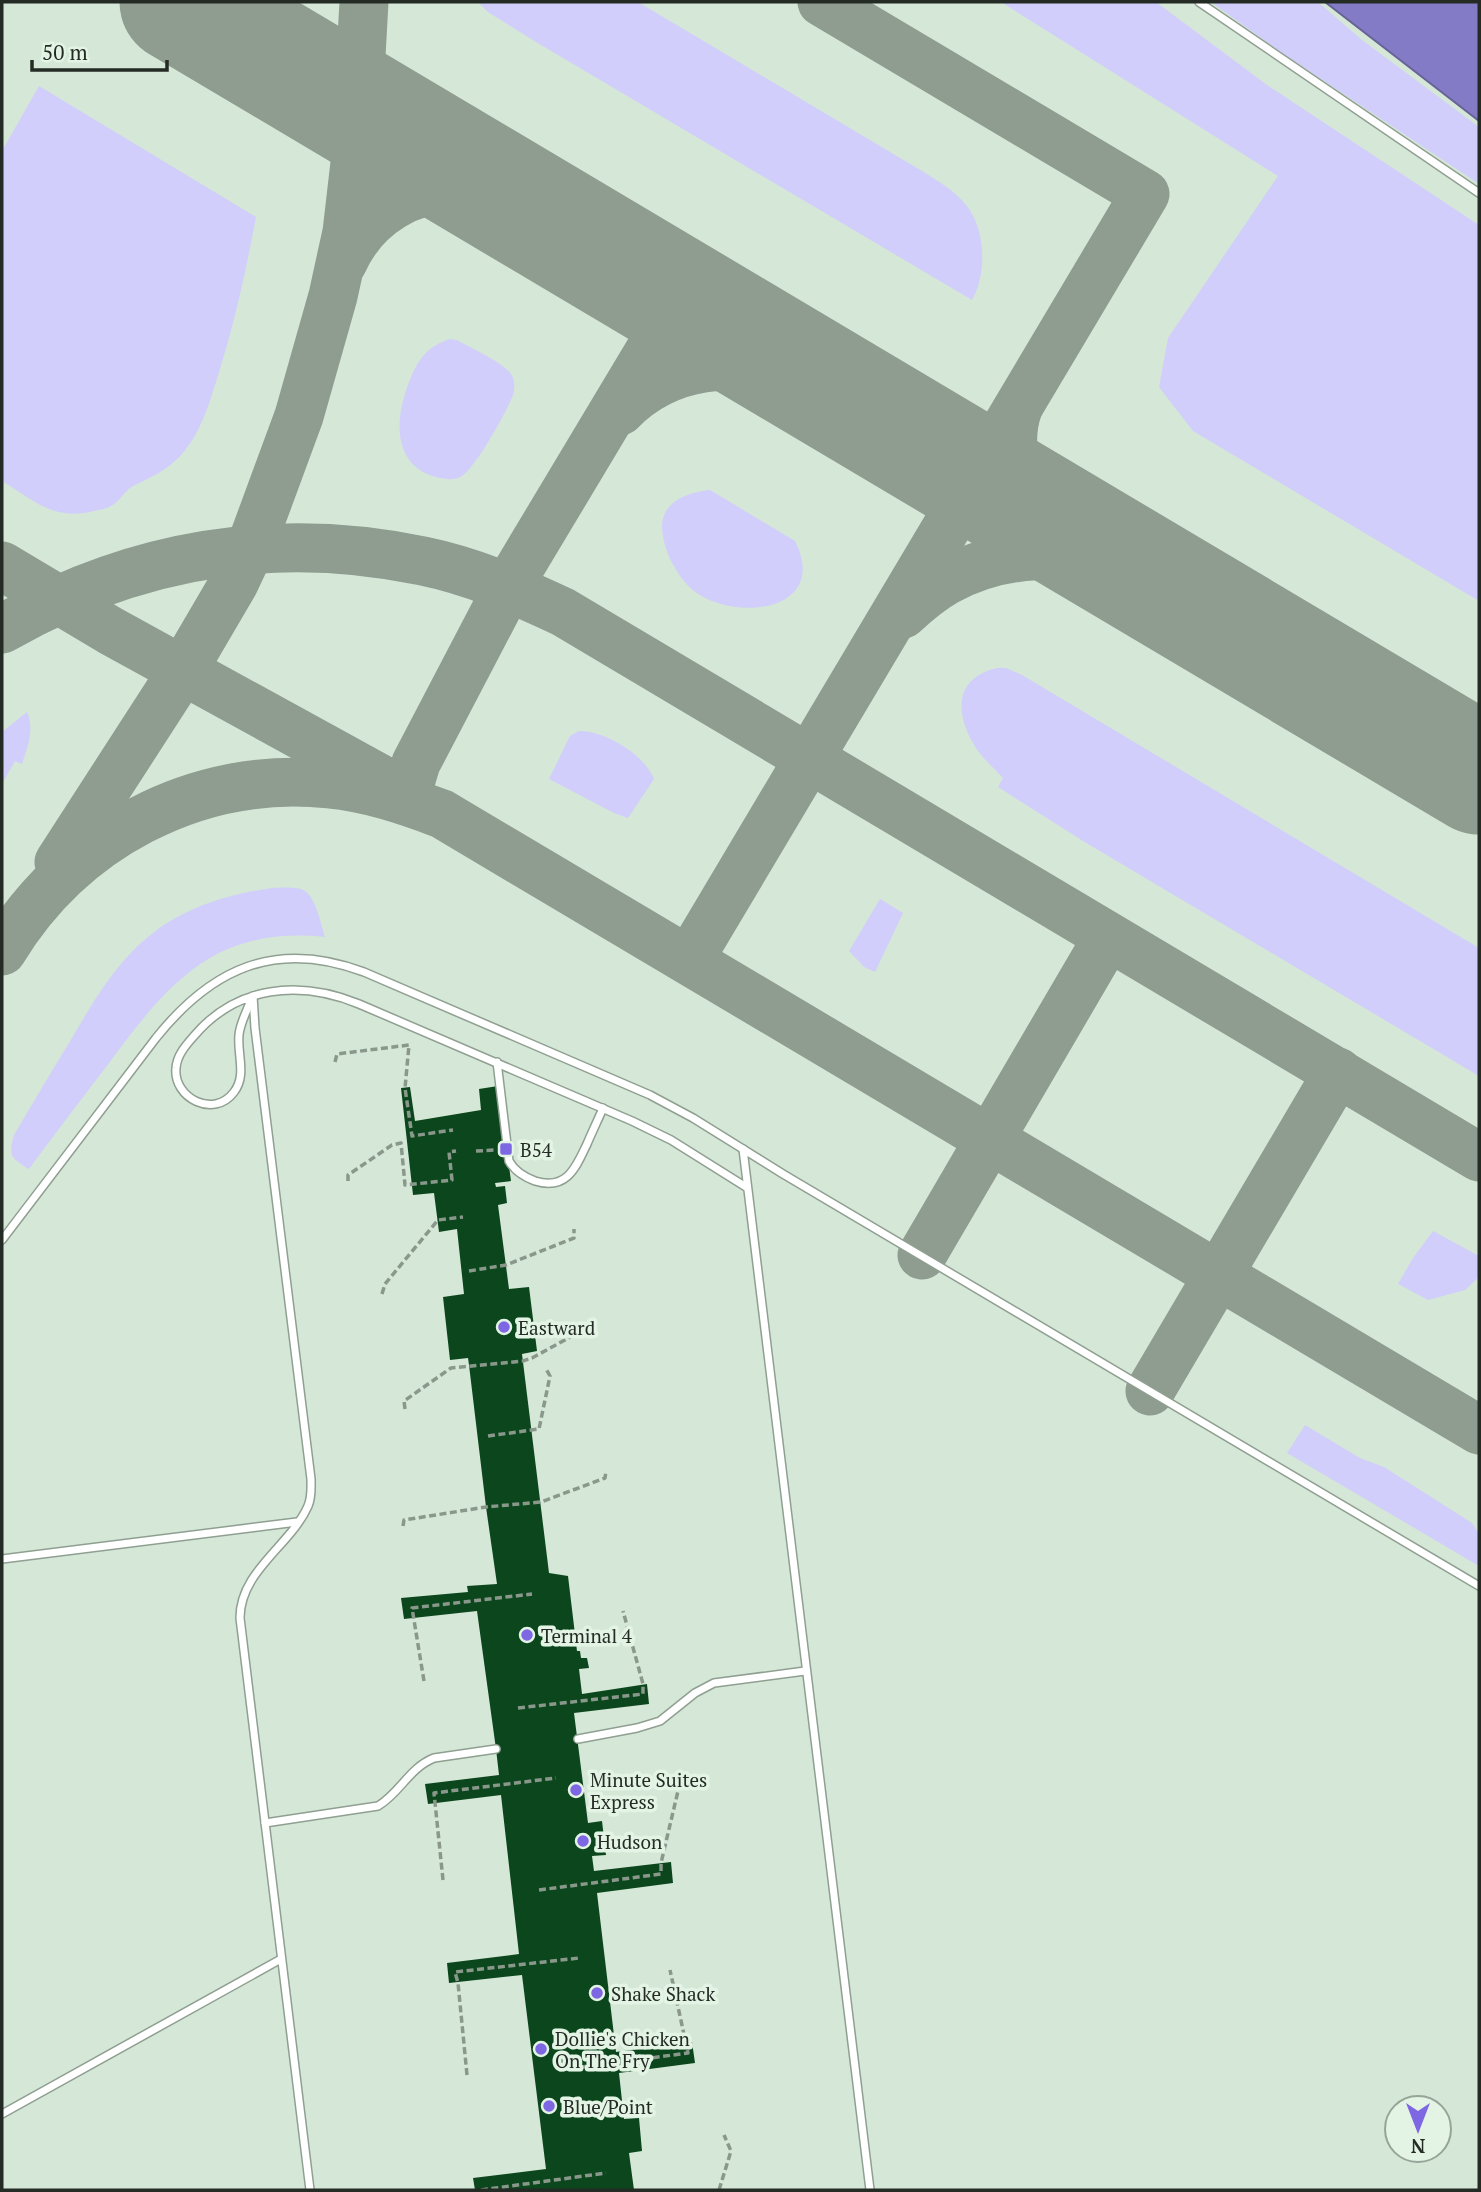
<svg xmlns="http://www.w3.org/2000/svg" width="1481" height="2192" font-family="'PT Serif',serif">
	<style>
		.green { fill: #d1cefb }
		.water { fill: #847bc7; stroke: #676396; stroke-width: 2 }
		.lines { fill: none; stroke-linecap: round; stroke-linejoin: round }
		.taxiway { stroke: #8f9c90; stroke-width: 49 }
		.runway { stroke: #8f9c90; stroke-width: 121 }
		.building { fill: #0b461d }
		.service-casing { stroke: #8f9f91; stroke-width: 10 }
		.path { stroke: #8a988c; stroke-width: 3.5; stroke-dasharray: 7 3.5; stroke-linecap: butt }
		.service { stroke: #fff; stroke-width: 7 }
		.poi-dot { fill: #7e67e3; stroke: #e3f4e5; stroke-width: 2.5 }
		.labels { text-anchor: middle; dominant-baseline: central; stroke-width: 7; stroke-linejoin: round; paint-order: stroke }
		.poi-label { font-size: 19px; fill: #242b25; stroke: #e3f4e5; text-anchor: start }
	</style>
	<rect width="100%" height="100%" fill="#d5e7d7"/>
	<g class="green">
		<path d="M478 2H638L922 171C938 181 954 190 966 205 986 229 987 274 972 300L536 42 488 12Z"/>
		<polygon points="1001,2 1156,2 1267,85 1479,225 1479,601 1193,431 1159,387 1168,338 1278,176"/>
		<polygon points="1211,2 1318,2 1362,40 1479,127 1479,184 1282,53"/>
		<path d="M39 86 256 217C246 270 235 321 219 372 210 401 202 431 182 454 168 470 151 477 133 486 125 491 121 499 114 504 109 508 100 510 94 511 53 521 35 501 2 481V151Z"/>
		<path d="M450 339 457 340C471 348 502 362 511 374 515 380 515 388 513 395 507 411 476 467 462 476 455 481 444 479 436 477 397 467 394 427 405 394 413 369 422 347 450 339Z"/>
		<path d="M710 490 795 541C830 611 736 623 694 591 684 583 677 572 671 561 666 550 662 538 662 525 663 501 689 492 710 490Z"/>
		<path d="M997 668H1006L1022 675 1479 948V1076L1083 841 998 787 1003 778C993 767 981 757 974 745 955 713 954 678 997 668Z"/>
		<path d="M27 712C35 730 27 748 22 764L15 761 2 784V732Z"/>
		<path d="M579 731C604 730 645 755 654 779L628 818 614 813 549 779 570 736Z"/>
		<path d="M272 888C282 888 297 886 305 891 316 898 321 925 325 937 215 926 169 982 109 1063 82 1098 55 1134 29 1169 11 1158 8 1156 14 1135 32 1104 50 1074 69 1043 92 1004 116 961 153 933 188 906 230 894 272 888Z"/>
		<polygon points="880,899 903,913 875,972 864,967 849,951"/>
		<polygon points="1433,1231 1479,1256 1479,1277 1465,1290 1428,1300 1398,1284 1413,1258"/>
		<polygon points="1305,1425 1360,1458 1384,1467 1472,1523 1479,1534 1479,1566 1287,1453"/>
	</g>
	<polygon class="water" points="1325,2 1479,2 1479,121"/>
	<g class="lines">
		<g class="taxiway">
			<path d="M343 262C364 215 413 183 466 189 494 193 521 209 547 221"/>
			<path d="M1018 408C1007 440 1013 481 1038 504 1052 518 1070 529 1086 541"/>
			<path d="M620 411C671 359 732 362 799 371"/>
			<polyline points="2,566 111,631 386,782"/>
			<path d="M903 614C916 602 930 590 946 581 1001 550 1070 548 1128 572 1153 582 1177 596 1201 608"/>
			<path d="M2 629C133 554 275 530 423 561 472 571 518 591 563 612L1479 1157"/>
			<polyline points="405,800 416,763 508,587 680,300"/>
			<polyline points="59,862 183,670 234,583 250,549 299,416 333,296 347,232 355,163 364,2"/>
			<path d="M2 951C71 838 195 770 329 784 369 788 405 800 442 814L1479 1430"/>
			<polyline points="689,960 1145,194 822,2"/>
			<polyline points="922,1255 1108,937"/>
			<polyline points="1150,1391 1338,1072"/>
		</g>
		<polyline class="runway" points="180,2 1479,774"/>
	</g>
	<polygon class="building" points="498,1086 511,1181 495,1183 496,1187 505,1186 507,1203 498,1205 509,1289 529,1287 537,1351 522,1354 549,1573 568,1576 577,1651 580,1651 581,1658 587,1658 589,1668 579,1669 582,1694 647,1684 649,1704 574,1713 588,1823 602,1821 606,1855 592,1856 594,1871 671,1862 673,1883 597,1893 616,2052 692,2042 695,2063 619,2073 624,2119 639,2118 642,2151 629,2153 634,2190 475,2190 473,2178 546,2169 522,1975 449,1983 447,1963 519,1954 501,1795 428,1804 425,1784 499,1775 496,1749 477,1611 404,1619 401,1598 468,1592 467,1586 497,1584 486,1507 469,1365 468,1358 450,1360 443,1297 464,1294 457,1229 439,1232 434,1193 413,1195 401,1088 410,1087 415,1121 481,1110 479,1089"/>
	<g class="lines">
		<defs>
			<g id="service">
				<polyline points="1199,2 1479,193"/>
				<path d="M253 996 255 1028 311 1479C311 1488 312 1497 308 1506 291 1545 240 1571 240 1618L310 2190"/>
				<path d="M251 1000C247 1011 240 1023 239 1035 237 1055 247 1075 234 1092 214 1119 173 1098 176 1068 177 1055 186 1045 194 1036 237 985 300 980 359 1004L632 1121 671 1140 746 1187"/>
				<path d="M497 1062 509 1161C515 1172 524 1177 535 1181 567 1191 576 1167 587 1144 592 1132 598 1120 603 1108"/>
				<polyline points="743,1149 870,2190"/>
				<path d="M2 1240 156 1038C212 968 276 939 364 972L650 1095 693 1118 783 1174 1479 1586"/>
				<polyline points="2,1559 297,1522"/>
				<polyline points="578,1739 637,1728 660,1721 695,1693 714,1683 805,1671"/>
				<path d="M265 1823 378 1806C400 1793 409 1768 434 1758L496 1749"/>
				<polyline points="2,2114 281,1959"/>
			</g>
		</defs>
		<use href="#service" class="service-casing"/>
		<g class="path">
			<polyline points="335,1062 337,1054 409,1045 405,1088 412,1136 453,1130"/>
			<polyline points="476,1151 495,1150"/>
			<polyline points="348,1181 348,1175 392,1145 401,1143 405,1185 452,1180 449,1152 456,1151"/>
			<polyline points="469,1271 506,1265 574,1238 574,1229"/>
			<polyline points="382,1294 385,1284 438,1220 463,1217"/>
			<polyline points="405,1409 404,1401 451,1368 523,1361 532,1358 572,1336 574,1330"/>
			<polyline points="488,1436 539,1429 550,1376 546,1369"/>
			<polyline points="403,1526 404,1520 486,1507 541,1502 605,1478 606,1471"/>
			<polyline points="424,1681 412,1608 532,1594"/>
			<polyline points="518,1708 643,1694 643,1684 623,1611"/>
			<polyline points="443,1880 434,1793 556,1778"/>
			<polyline points="539,1890 661,1874 661,1863 678,1791"/>
			<polyline points="559,2070 688,2053 670,1970"/>
			<polyline points="467,2075 458,1983 455,1972 579,1958"/>
			<polyline points="481,2190 606,2173"/>
			<polyline points="719,2190 731,2151 724,2135"/>
		</g>
		<use href="#service" class="service"/>
	</g>
	<g class="poi-dot">
		<rect x="499" y="1142" width="14" height="14" rx="3.5"/>
		<circle cx="504" cy="1327" r="7"/>
		<circle cx="527" cy="1635" r="7"/>
		<circle cx="576" cy="1790" r="7"/>
		<circle cx="583" cy="1841" r="7"/>
		<circle cx="597" cy="1993" r="7"/>
		<circle cx="541" cy="2049" r="7"/>
		<circle cx="549" cy="2106" r="7"/>
	</g>
	<g class="labels">
		<g class="poi-label">
			<text x="520" y="1149">B54</text>
			<text x="518" y="1327">Eastward</text>
			<text x="541" y="1635">Terminal 4</text>
			<text x="590" y="1779">Minute Suites<tspan x="590" dy="22">Express</tspan></text>
			<text x="597" y="1841">Hudson</text>
			<text x="611" y="1993">Shake Shack</text>
			<text x="555" y="2038">Dollie's Chicken<tspan x="555" dy="22">On The Fry</tspan></text>
			<text x="563" y="2106">Blue/Point</text>
		</g>
	</g>
	<rect width="1481" height="2192" fill="none" stroke="#242b25" stroke-width="7"/>
	<g transform="translate(1418 2129) rotate(180)"><circle r="33" fill="#e3f4e5" stroke="#97a498" stroke-width="2"/>
	<path d="M0-5L12 26L0 18L-12 26Z" fill="#7e67e3"/>
	<text y="-10" font-size="19" font-weight="bold" text-anchor="middle" fill="#242b25">N</text>
	</g>
	<path d="M32 60v10h135v-10" fill="none" stroke="#242b25" stroke-width="3.5"/>
	<text x="42" y="60" font-size="21" fill="#242b25" stroke="#e3f4e5" stroke-width="5" paint-order="stroke">50 m</text>
</svg>
